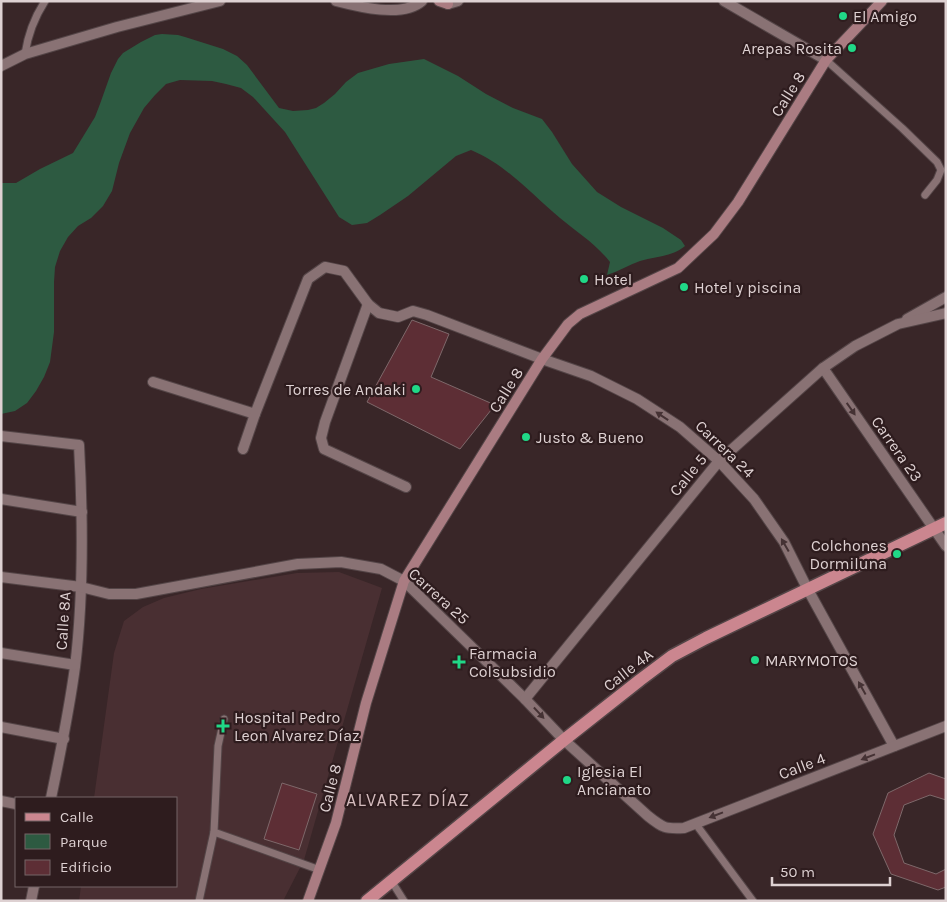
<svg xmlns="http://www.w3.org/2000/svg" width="947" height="902" font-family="Karla,sans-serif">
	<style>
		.built { fill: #492f32 }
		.green { fill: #2d5a41 }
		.building { fill: #5d2e35; stroke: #7e686a }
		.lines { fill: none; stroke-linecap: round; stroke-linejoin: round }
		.lane-casing { stroke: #544547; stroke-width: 9 }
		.street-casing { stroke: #544547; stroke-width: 12 }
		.secondary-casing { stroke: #544547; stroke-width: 12 }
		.primary-casing { stroke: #544547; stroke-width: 15 }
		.lane { stroke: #897274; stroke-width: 7 }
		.street { stroke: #897274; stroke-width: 10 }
		.secondary { stroke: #aa7c82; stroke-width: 10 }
		.primary { stroke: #cb868f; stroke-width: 12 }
		.oneway { fill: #453234 }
		.poi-dot { fill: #20d887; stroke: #2e1c1e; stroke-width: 2 }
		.labels { text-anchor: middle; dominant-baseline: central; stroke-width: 4.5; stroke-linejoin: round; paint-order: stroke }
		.poi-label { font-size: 16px; fill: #ded1d2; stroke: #2e1c1e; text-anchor: start }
		.street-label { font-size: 16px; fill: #ded1d2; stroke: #2e1c1e }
		.neighbourhood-label { font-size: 18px; letter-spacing: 1px; fill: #d3babc; stroke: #2e1c1e }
	</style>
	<rect width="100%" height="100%" fill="#392628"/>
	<polygon class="built" points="339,572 382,588 304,860 283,901 79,901 81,886 176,886 176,798 94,798 114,653 124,621 143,607 164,598 201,589 297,573"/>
	<path class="green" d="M162 34 178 35 185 37 223 49 237 56 247 65 279 108 293 111 308 110 316 108 324 103 335 94 346 82 358 73 389 64 424 59 458 76 486 94 513 108 542 119 552 132 572 164 597 192 621 207 663 228 681 240 685 246C672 257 656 256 640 261 629 265 619 271 607 275L610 262C594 242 579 234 560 218 531 194 507 165 471 150L456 156 408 196 380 215 367 223 352 225 339 217 285 132 253 97 241 88 226 84 212 81 180 80 166 84 155 95 144 108 130 133 119 163 112 191 103 206 91 218 78 226 68 237 60 251 55 267 54 282V332L50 362 44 377 36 391 27 403 15 411 1 414V183H16L40 169 73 153 95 117 100 104 111 73 118 59 123 53 141 42 155 35Z"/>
	<g class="building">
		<polygon points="412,320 449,334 431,377 495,405 460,449 367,402"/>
		<polygon points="929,773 946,779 946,800 930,795 904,805 894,835 904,863 936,874 946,869 946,887 938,890 891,874 873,834 888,793"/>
		<polygon points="282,783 317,794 299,850 264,839"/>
	</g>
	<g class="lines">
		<defs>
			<g id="lane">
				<path d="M25 54C28 34 34 18 45 1"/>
				<polyline points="826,60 902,128 937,162 941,170 937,180 925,195"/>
				<polyline points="224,719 218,746 214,832 320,870"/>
				<polyline points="695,823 753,901"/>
				<polyline points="392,882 404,901"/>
				<polyline points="199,901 214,832"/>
			</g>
			<g id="street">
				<path d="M336 1C359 7 403 18 422 1"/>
				<polyline points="724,1 826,60"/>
				<polyline points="448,4 458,1"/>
				<polyline points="1,66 25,54 117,27 220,1"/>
				<polyline points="368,304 325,422 321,438 324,449 406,487"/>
				<polyline points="907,319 946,297"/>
				<polyline points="823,368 946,546"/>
				<polyline points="153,382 255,414"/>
				<path d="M1 436 79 445C83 519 84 593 75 667 69 711 60 755 51 798"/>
				<polyline points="243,449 255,414 308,279 325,267 344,271 368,304 379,313 398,317 413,311 427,315 542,359 591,376 637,399 680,427 719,461 754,499 784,542 807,588 894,746"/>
				<polyline points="1,499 82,512"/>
				<path d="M1 577 81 587 109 594H136L298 564 341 562 381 569 404 581 525 699 564 740 648 816C663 828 665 829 684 828L946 726"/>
				<polyline points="1,653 75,665"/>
				<polyline points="525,699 719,461 823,368 855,346 898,324 946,313"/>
				<polyline points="1,727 64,739"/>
				<polyline points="1,801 16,804"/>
				<polyline points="31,901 34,886"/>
			</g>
			<g id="secondary">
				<polyline points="439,1 448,4"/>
				<polyline points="308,901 336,823 366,703 404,581 542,359 568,324 580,314 678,268 714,234 738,202 826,60 882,1"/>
			</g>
			<polyline id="primary" points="367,901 564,740 640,680 672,656 706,638 946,523"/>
		</defs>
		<use href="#lane" class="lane-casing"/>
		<use href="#street" class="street-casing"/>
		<use href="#secondary" class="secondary-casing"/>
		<use href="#primary" class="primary-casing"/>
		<use href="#lane" class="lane"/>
		<use href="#street" class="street"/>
		<use href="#secondary" class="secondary"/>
		<use href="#primary" class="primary"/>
	</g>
	<defs><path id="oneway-solid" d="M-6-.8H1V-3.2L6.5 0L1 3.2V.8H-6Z" transform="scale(1.25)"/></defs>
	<g class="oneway">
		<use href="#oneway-solid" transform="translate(851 409) rotate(55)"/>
		<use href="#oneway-solid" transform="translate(662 416) rotate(-146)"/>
		<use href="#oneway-solid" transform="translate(785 545) rotate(-120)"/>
		<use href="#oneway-solid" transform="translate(862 688) rotate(-119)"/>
		<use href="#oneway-solid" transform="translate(539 713) rotate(47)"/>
		<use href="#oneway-solid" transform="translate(868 757) rotate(159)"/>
		<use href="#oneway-solid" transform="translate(716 815) rotate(159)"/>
	</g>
	<g class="poi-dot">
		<circle cx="843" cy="16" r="5"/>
		<circle cx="852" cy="48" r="5"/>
		<circle cx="584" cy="279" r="5"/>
		<circle cx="684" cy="287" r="5"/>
		<circle cx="416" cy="389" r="5"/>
		<circle cx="526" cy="437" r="5"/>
		<circle cx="897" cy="554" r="5"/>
		<circle cx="755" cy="660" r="5"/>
		<path d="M456.5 654.5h5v5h5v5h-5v5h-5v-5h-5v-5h5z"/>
		<path d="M220.5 718.5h5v5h5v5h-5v5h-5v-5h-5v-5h5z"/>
		<circle cx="567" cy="780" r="5"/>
	</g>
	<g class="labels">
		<g class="poi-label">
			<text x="853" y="16">El Amigo</text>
			<text x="842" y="48" text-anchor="end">Arepas Rosita</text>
			<text x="594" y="279">Hotel</text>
			<text x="694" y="287">Hotel y piscina</text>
			<text x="406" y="389" text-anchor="end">Torres de Andaki</text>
			<text x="536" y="437">Justo &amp; Bueno</text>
			<text x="887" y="545" text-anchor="end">Colchones<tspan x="887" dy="18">Dormiluna</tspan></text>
			<text x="469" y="653">Farmacia<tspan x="469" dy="18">Colsubsidio</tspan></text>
			<text x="765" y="660">MARYMOTOS</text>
			<text x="234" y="717">Hospital Pedro<tspan x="234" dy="18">Leon Alvarez Díaz</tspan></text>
			<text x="577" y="771">Iglesia El<tspan x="577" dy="18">Ancianato</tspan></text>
		</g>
		<g class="street-label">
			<text transform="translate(788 94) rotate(-58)">Calle 8</text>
			<text transform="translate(506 390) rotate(-58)">Calle 8</text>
			<text transform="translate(725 449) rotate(44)">Carrera 24</text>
			<text transform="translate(897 449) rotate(55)">Carrera 23</text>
			<text transform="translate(688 475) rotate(-51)">Calle 5</text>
			<text transform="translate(439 596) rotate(42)">Carrera 25</text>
			<text transform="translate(63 621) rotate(-86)">Calle 8A</text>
			<text transform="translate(628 670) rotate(-38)">Calle 4A</text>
			<text transform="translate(802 766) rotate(-21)">Calle 4</text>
			<text transform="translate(330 788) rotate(-76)">Calle 8</text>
		</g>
		<g class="neighbourhood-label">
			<text x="408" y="800">ALVAREZ DÍAZ</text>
		</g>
	</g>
	<rect width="947" height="902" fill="none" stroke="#ded1d2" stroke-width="5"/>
	<rect x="15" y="797" width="162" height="90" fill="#2e1c1e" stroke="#746466"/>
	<rect x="25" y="813" width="25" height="8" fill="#cb868f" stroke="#746466"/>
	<text x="60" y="822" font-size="15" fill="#ded1d2">Calle</text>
	<rect x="25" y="834" width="25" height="15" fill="#2d5a41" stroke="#746466"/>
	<text x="60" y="847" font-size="15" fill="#ded1d2">Parque</text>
	<rect x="25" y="860" width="25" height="15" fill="#5d2e35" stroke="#746466"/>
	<text x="60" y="872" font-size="15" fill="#ded1d2">Edificio</text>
	<path d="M772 877v8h118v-8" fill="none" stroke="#ded1d2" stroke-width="2.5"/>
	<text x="780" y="877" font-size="15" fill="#ded1d2" stroke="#2e1c1e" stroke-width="4" paint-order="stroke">50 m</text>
</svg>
